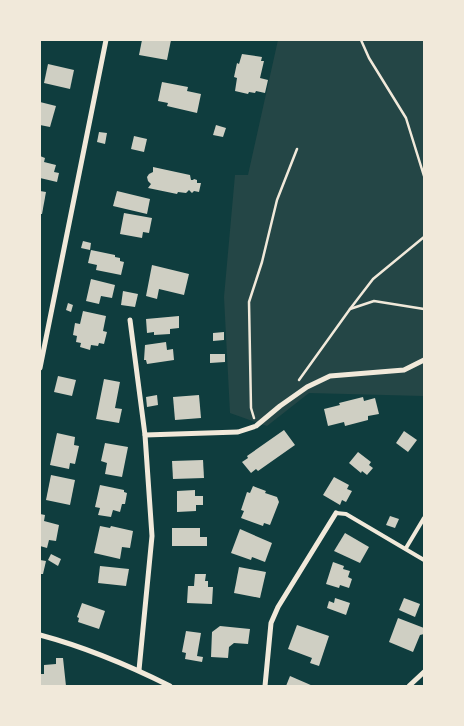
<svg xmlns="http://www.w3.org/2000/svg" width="464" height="726" font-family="'DejaVu Sans',sans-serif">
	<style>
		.green { fill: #244646 }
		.building { fill: #cfcfc3 }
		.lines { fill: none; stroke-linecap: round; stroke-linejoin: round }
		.path { stroke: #f1e9da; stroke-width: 2.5 }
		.service { stroke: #f1e9da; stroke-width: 4 }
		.minor { stroke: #f1e9da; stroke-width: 5 }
	</style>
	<rect width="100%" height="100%" fill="#0f3d3e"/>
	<polygon class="green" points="278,40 424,40 424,395 423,396 309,393 267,426 230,413 224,297 235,175 248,175"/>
	<g class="building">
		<polygon points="142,40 171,40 167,60 139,55"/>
		<polygon points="242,54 262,57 261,61 264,61 260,78 268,80 265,93 256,91 255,93 249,92 248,94 235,91 237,78 234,77 237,63 239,64"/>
		<polygon points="48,64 74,70 70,89 44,83"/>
		<polygon points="162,82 188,87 187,91 201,94 197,113 167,106 168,103 158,101"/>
		<polygon points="40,102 56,106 50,127 40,125"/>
		<polygon points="216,125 226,128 223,137 213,135"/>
		<polygon points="99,132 107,133 105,144 97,142"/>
		<polygon points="134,136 147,139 144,152 131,149"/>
		<polygon points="40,156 45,158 44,162 56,165 54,172 59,173 57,182 40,178"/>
		<polygon points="153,167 190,175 191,180 193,180 194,179 197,180 197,183 201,183 199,192 194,191 192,193 189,190 186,193 178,192 177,194 148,188 151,184 148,181 147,177 149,174 153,172"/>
		<polygon points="40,191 46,192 42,214 40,214"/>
		<polygon points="117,191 150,199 147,214 113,206"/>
		<polygon points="124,213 152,218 149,233 143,232 142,238 120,234"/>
		<polygon points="83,241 91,243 90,250 81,248"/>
		<polygon points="91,250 115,255 115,257 120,258 120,261 124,262 121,275 96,270 97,265 88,263"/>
		<polygon points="152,265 189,274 184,295 159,289 157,299 146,296"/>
		<polygon points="91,279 115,285 112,298 101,296 99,304 86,301"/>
		<polygon points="123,291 138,294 135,307 121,305"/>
		<polygon points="68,303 73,305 71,312 66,310"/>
		<polygon points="83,311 106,316 103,331 107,332 104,344 99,343 98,346 91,345 90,350 80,347 81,343 76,342 77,336 73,335 75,323 80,324"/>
		<polygon points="179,316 179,328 170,329 170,334 154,335 154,332 147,333 146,319"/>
		<polygon points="224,332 224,340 213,341 213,333"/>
		<polygon points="166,342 167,350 173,349 174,360 147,364 146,360 144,360 145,345"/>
		<polygon points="210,354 225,354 225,362 210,363"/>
		<polygon points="58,376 76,380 72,396 54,392"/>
		<polygon points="104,379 120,382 115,408 122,409 119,423 96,419"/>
		<polygon points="157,395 158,405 147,407 146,397"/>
		<polygon points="199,395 201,418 175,420 173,397"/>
		<polygon points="363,397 364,401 375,398 379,414 368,416 368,420 345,426 344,422 328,426 324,409 340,405 339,403"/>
		<polygon points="284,430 295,445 258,471 256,469 251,473 242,462 248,458 247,456"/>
		<polygon points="404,431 417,440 408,452 396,443"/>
		<polygon points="57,433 75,437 74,445 79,446 75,464 70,463 69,469 50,465"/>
		<polygon points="105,443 128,447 122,477 105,474 107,463 101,461"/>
		<polygon points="358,452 371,462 369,465 373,468 367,475 362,471 361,473 349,463"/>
		<polygon points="203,460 204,478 173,479 172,461"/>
		<polygon points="51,475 75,480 70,505 46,500"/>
		<polygon points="334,477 349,485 347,489 352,491 346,502 342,500 340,505 323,495"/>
		<polygon points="100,485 124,490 124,492 127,493 125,504 122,504 120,512 113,510 111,517 98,515 100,508 95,507"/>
		<polygon points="253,486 266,491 265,493 277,497 279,502 270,525 264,523 263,526 241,518 244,511 241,510 247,492 250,493"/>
		<polygon points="195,490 195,496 203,496 203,505 196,505 196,511 177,512 177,491"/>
		<polygon points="40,514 45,515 44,521 59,525 56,541 49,540 47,548 40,546"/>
		<polygon points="390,516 399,519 395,528 386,525"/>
		<polygon points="100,526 110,528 111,526 133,531 130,548 122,547 120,559 94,553"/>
		<polygon points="172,528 200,528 200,537 207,537 207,546 172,546"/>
		<polygon points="240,529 272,543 265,562 252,557 251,560 231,553"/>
		<polygon points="345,533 369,547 360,563 334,551"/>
		<polygon points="51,554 61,559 58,566 48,560"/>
		<polygon points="40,560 46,561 43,574 40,574"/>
		<polygon points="333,562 344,566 343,569 350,571 348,577 352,579 349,588 340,585 339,588 326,584"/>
		<polygon points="100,566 129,569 126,586 98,583"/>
		<polygon points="239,567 266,572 260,598 234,593"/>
		<polygon points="195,574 206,574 205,581 208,581 208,587 213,587 212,604 187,603 188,586 194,586"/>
		<polygon points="335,598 350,603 346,615 327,608 329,601 334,603"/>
		<polygon points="404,598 420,604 415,617 399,610"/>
		<polygon points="82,603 105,611 99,629 78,622 79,618 77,617"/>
		<polygon points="398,618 424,628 424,634 420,635 413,652 389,642"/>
		<polygon points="297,625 329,636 319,666 310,663 312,658 288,649"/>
		<polygon points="220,626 250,629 248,644 234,643 229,647 228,658 211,657 212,632"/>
		<polygon points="186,631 201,633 197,656 203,657 202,662 185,659 186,653 182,652"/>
		<polygon points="56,658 63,658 66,686 40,686 40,674 44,674 44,665 56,664"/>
		<polygon points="290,676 313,686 286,686"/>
	</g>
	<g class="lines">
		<g class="path">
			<polyline points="361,40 369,58 406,118 424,176"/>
			<polyline points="350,309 373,279 424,237"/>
			<polyline points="299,380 350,309 374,301 424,309"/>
			<polyline points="254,418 251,408 249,302 262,262 277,200 297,149"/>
		</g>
		<g class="service">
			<polyline points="336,513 346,514 424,560"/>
			<polyline points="406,548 424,518"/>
		</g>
		<g class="minor">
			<polyline points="130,320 145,435 152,536 139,670"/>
			<polyline points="40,368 106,40"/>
			<polyline points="145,435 238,432 256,426 280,406 307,387 330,376 404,370 424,360"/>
			<path d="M40 635C85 647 128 665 170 686"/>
			<polyline points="265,686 271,623 278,607 336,513"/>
			<polyline points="409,686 424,672"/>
		</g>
	</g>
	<rect width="464" height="726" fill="none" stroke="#f1e9da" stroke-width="82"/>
</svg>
